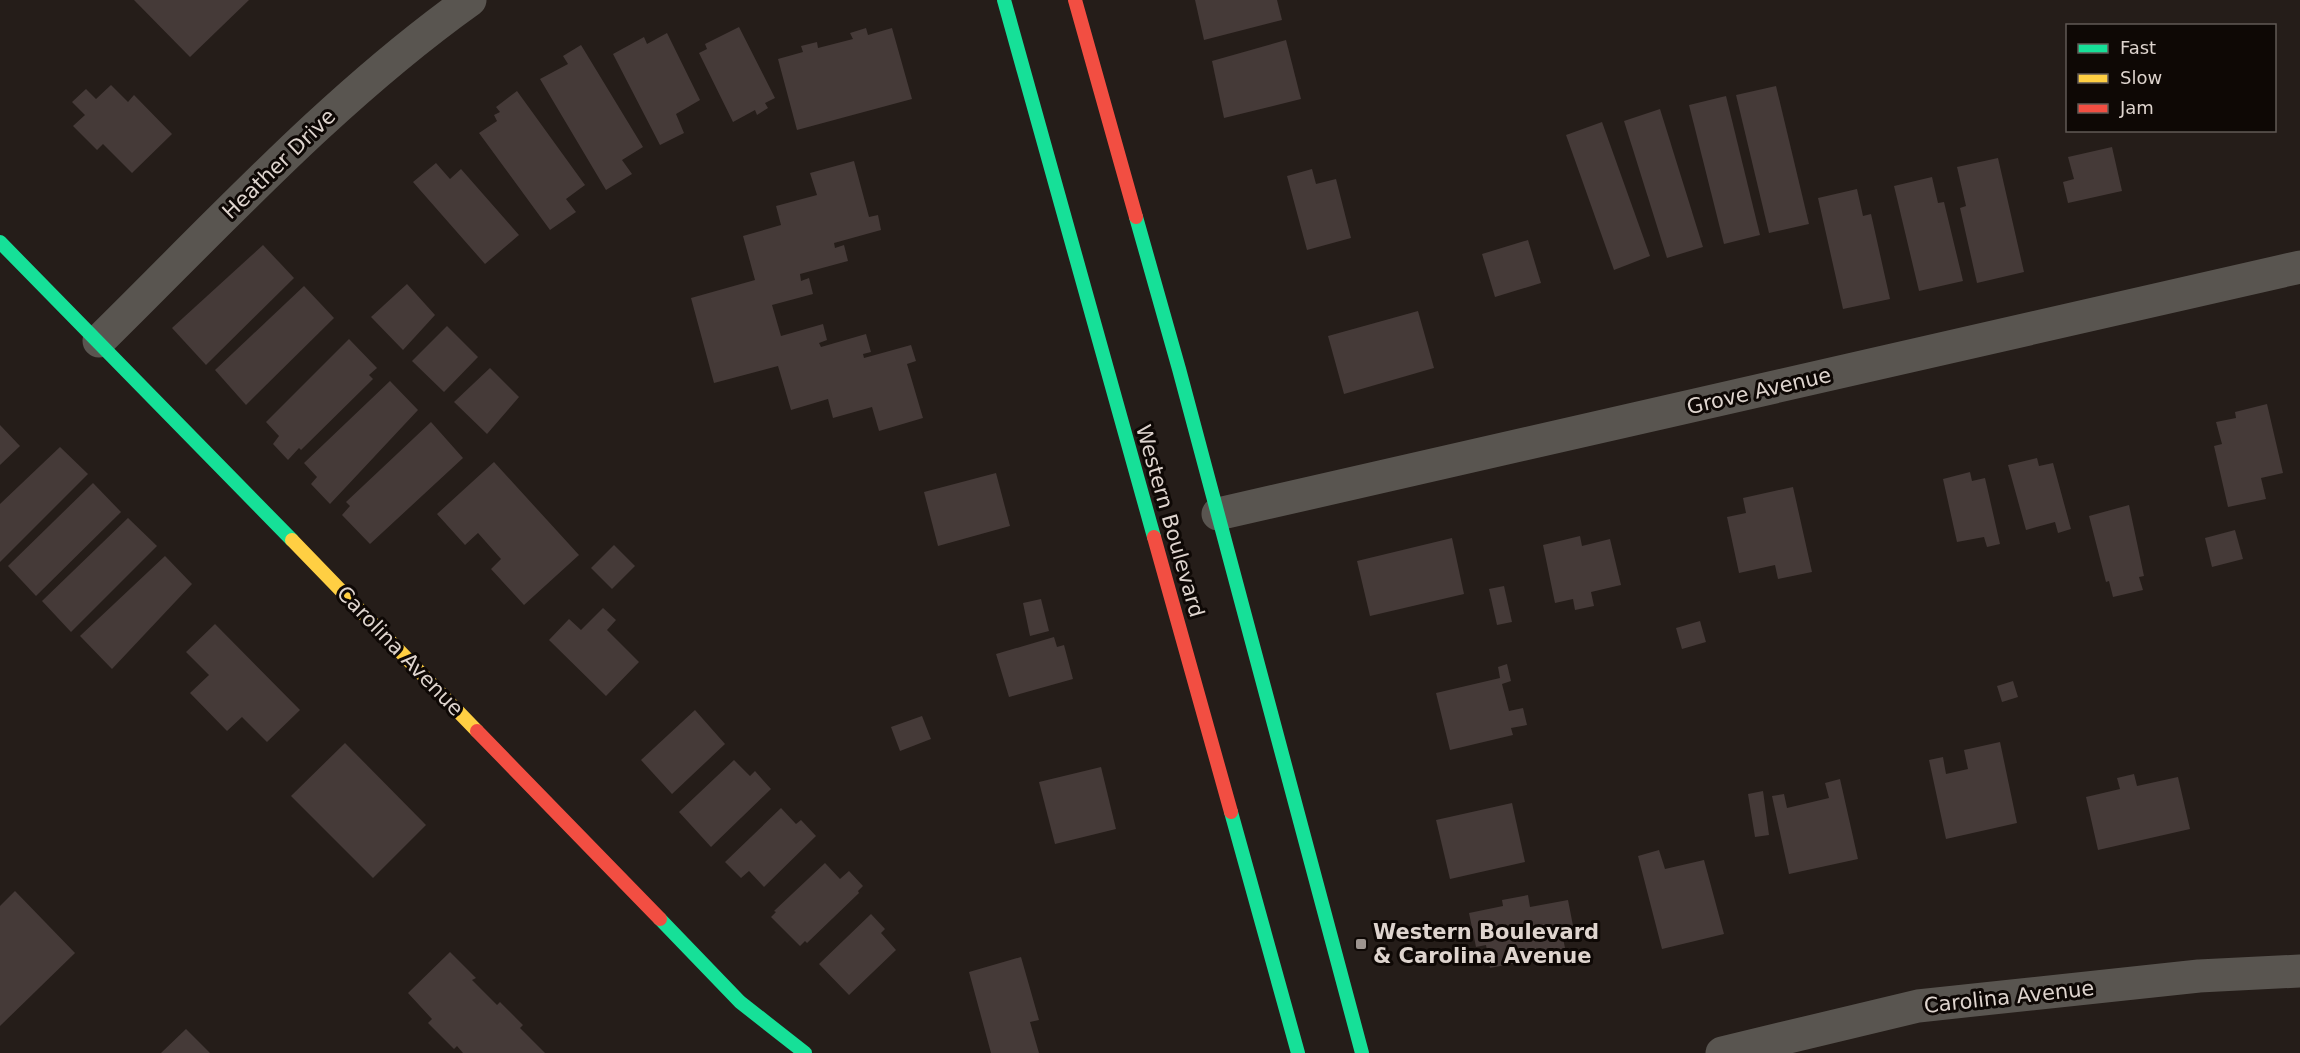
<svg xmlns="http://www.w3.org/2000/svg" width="2300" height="1053" font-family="'DejaVu Sans',sans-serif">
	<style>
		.building { fill: #453a38 }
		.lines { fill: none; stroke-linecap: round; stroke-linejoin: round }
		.street { stroke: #595550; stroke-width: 33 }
		.fast { stroke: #16e098; stroke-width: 14 }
		.slow { stroke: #ffcf43; stroke-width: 14 }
		.jam { stroke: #f24e42; stroke-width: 14 }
		.poi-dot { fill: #9d948f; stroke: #0e0805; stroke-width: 2 }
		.labels { text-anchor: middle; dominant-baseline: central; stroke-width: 6; stroke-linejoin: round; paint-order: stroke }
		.street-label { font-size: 21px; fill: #ded4ce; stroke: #0e0805 }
		.poi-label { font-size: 21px; font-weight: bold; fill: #ded4ce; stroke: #0e0805; text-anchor: start }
	</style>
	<rect width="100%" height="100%" fill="#251d19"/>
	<g class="building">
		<polygon points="134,0 249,0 190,57"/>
		<polygon points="1195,0 1277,0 1282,20 1204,40"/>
		<polygon points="739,27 775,98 765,103 768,108 757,115 755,110 733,122 699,53 707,49 705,44"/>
		<polygon points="866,28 868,35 892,28 912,99 797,130 778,59 803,52 801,46 817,42 818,48 853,39 850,33"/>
		<polygon points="667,33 700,100 676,114 684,133 660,145 613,54 644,37 647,44"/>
		<polygon points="1286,40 1301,99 1224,118 1212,61"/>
		<polygon points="581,45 643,147 622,160 632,174 606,190 540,79 568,64 563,56"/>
		<polygon points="111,85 128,102 134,95 172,134 132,173 103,144 97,150 73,126 85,115 72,102 86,89 96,99"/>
		<polygon points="1776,86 1809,224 1769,233 1736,95"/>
		<polygon points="517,91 585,185 566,199 576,212 550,230 479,133 497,121 494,115 500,112 496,107"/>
		<polygon points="1726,96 1760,235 1724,244 1689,105"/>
		<polygon points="1660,109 1703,247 1667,258 1624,121"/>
		<polygon points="1602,122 1650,256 1614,270 1566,135"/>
		<polygon points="2112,147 2122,191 2068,203 2063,182 2074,179 2068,157"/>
		<polygon points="1998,158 2024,272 1977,283 1960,208 1966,206 1957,167"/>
		<polygon points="854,161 869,217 878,215 881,230 834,243 835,248 844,245 848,261 800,274 801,281 809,278 813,294 772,305 781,336 823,324 827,340 819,343 821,347 866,334 871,352 863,354 864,358 911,345 916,361 907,364 923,418 879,431 872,407 833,418 828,399 791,410 778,366 714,383 691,298 755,280 743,236 781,225 776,206 817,195 810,173"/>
		<polygon points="436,163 450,179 461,169 519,235 485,264 413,182"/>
		<polygon points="1312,169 1316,184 1336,179 1351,238 1307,250 1287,176"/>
		<polygon points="1932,177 1938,203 1944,202 1963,281 1919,291 1894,186"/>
		<polygon points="1857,189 1863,216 1871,214 1890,299 1843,309 1818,198"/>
		<polygon points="1528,240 1541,283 1495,297 1482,254"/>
		<polygon points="263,245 294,278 206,365 172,328"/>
		<polygon points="407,284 435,315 403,350 371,317"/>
		<polygon points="304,286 334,318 246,405 215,370"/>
		<polygon points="1418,311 1434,368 1344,394 1328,336"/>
		<polygon points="447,326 478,357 444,392 412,361"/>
		<polygon points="349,339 377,368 369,375 373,379 301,450 299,448 288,460 273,444 279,436 266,422"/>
		<polygon points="490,368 519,397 487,434 454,402"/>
		<polygon points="390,381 418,410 330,504 311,484 317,477 304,463"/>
		<polygon points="2267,404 2283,473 2261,478 2266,499 2228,507 2214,446 2222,444 2216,422 2236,418 2235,412"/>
		<polygon points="431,422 463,458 370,544 342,515 350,506 346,502"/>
		<polygon points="0,425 20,446 0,465"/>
		<polygon points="60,447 88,474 0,562 0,504"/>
		<polygon points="2037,458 2039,466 2053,463 2071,529 2058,533 2055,522 2026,530 2008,465"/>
		<polygon points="494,462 579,555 524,605 491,569 501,559 478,533 465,545 437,514"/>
		<polygon points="1970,472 1972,481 1985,478 2000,544 1987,547 1984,537 1957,542 1943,479"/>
		<polygon points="996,473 1010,526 938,546 924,492"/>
		<polygon points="93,483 121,512 36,596 8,566"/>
		<polygon points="1793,487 1812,572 1778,579 1775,565 1739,573 1727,517 1746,513 1743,498"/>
		<polygon points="2129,505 2144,576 2139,577 2143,590 2113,597 2109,581 2106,582 2089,516"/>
		<polygon points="128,518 157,546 71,632 42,601"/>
		<polygon points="2235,530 2243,559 2212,567 2205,538"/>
		<polygon points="1580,536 1582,546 1610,539 1621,585 1591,592 1594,606 1575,610 1573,599 1555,603 1543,545"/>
		<polygon points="1452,538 1464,594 1370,616 1357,561"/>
		<polygon points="614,545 635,566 612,589 591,568"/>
		<polygon points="165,556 192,584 112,669 80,636"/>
		<polygon points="1504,586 1512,622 1497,625 1489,589"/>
		<polygon points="1041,599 1049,631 1030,636 1023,603"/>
		<polygon points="603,608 616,620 607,630 639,662 606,696 549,640 569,619 581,630"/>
		<polygon points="1700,621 1706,642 1682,649 1676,628"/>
		<polygon points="215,624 300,710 267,742 242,717 227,731 190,693 209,675 186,652"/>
		<polygon points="1054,637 1057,647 1064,645 1073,679 1009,697 996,654"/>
		<polygon points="1507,664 1511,681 1502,684 1509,711 1523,708 1527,725 1511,728 1513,735 1450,750 1436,693 1500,678 1498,667"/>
		<polygon points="2013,681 2018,697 2002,702 1997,686"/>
		<polygon points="695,710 725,744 672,794 641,760"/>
		<polygon points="922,716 931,739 900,751 891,727"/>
		<polygon points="2000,742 2017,823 1946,839 1929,760 1943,757 1946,774 1968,769 1964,750"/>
		<polygon points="345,743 426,825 373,878 291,796"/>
		<polygon points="734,760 750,776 755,771 771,789 711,847 679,812"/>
		<polygon points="1101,767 1116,829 1055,844 1039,782"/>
		<polygon points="2134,774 2137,786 2178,777 2190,829 2098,850 2086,797 2120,789 2117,778"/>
		<polygon points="1840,779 1858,859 1789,874 1772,796 1784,794 1787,808 1829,798 1825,783"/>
		<polygon points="1763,791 1769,835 1755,837 1748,794"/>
		<polygon points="1512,803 1525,862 1450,879 1436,820"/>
		<polygon points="781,808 796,824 801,820 816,836 764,887 749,871 741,878 725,862"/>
		<polygon points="1659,850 1665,869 1704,860 1724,934 1662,949 1638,856"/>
		<polygon points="825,863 840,879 849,871 863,886 858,891 859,893 807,943 805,941 800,946 771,917 776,912 774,911"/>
		<polygon points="15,891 75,953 0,1026 0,906"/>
		<polygon points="1528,895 1530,907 1568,900 1575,936 1563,938 1566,953 1490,968 1486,945 1476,947 1469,913 1503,906 1502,900"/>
		<polygon points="871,914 885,929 881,933 896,950 849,995 819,964"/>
		<polygon points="450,952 476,978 472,980 497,1005 500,1002 523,1025 520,1028 545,1053 463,1053 457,1046 454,1049 428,1023 432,1019 408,993"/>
		<polygon points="1021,957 1039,1020 1030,1022 1039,1053 991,1053 969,972"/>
		<polygon points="186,1029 210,1053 161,1053"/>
	</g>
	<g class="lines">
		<g class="street">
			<path d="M99 341C218 224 334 97 470 0"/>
			<polyline points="1218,514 2300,267"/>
			<polyline points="1722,1053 1918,1006 2199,976 2300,971"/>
		</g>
		<g class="fast">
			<polyline points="1004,0 1154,537"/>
			<polyline points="1136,217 1179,369 1362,1053"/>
			<polyline points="0,242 292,540"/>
			<polyline points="1231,812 1298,1053"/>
			<polyline points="660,919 740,1002 805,1053"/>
		</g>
		<polyline class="slow" points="292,540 477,731"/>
		<g class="jam">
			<polyline points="1075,0 1136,217"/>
			<polyline points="1154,537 1231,812"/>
			<polyline points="477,731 660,919"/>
		</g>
	</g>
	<rect class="poi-dot" x="1355" y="938" width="12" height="12" rx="3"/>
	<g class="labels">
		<g class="street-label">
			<text transform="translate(279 164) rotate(-44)">Heather Drive</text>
			<text transform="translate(1759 391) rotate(-13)">Grove Avenue</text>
			<text transform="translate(1170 521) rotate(74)">Western Boulevard</text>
			<text transform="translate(400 651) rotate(46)">Carolina Avenue</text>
			<text transform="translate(2009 997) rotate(-6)">Carolina Avenue</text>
		</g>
		<g class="poi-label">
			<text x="1373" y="932">Western Boulevard<tspan x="1373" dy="24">&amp; Carolina Avenue</tspan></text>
		</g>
	</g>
	<rect x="2066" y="24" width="210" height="108" fill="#0e0805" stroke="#615a55" stroke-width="1.5"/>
	<rect x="2078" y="44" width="30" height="9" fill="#16e098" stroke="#615a55" stroke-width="1.5"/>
	<text x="2120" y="54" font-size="18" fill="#ded4ce">Fast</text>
	<rect x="2078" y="74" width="30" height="9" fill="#ffcf43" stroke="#615a55" stroke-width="1.5"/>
	<text x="2120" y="84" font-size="18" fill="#ded4ce">Slow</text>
	<rect x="2078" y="104" width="30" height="9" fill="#f24e42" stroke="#615a55" stroke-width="1.5"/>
	<text x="2120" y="114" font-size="18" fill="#ded4ce">Jam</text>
</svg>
